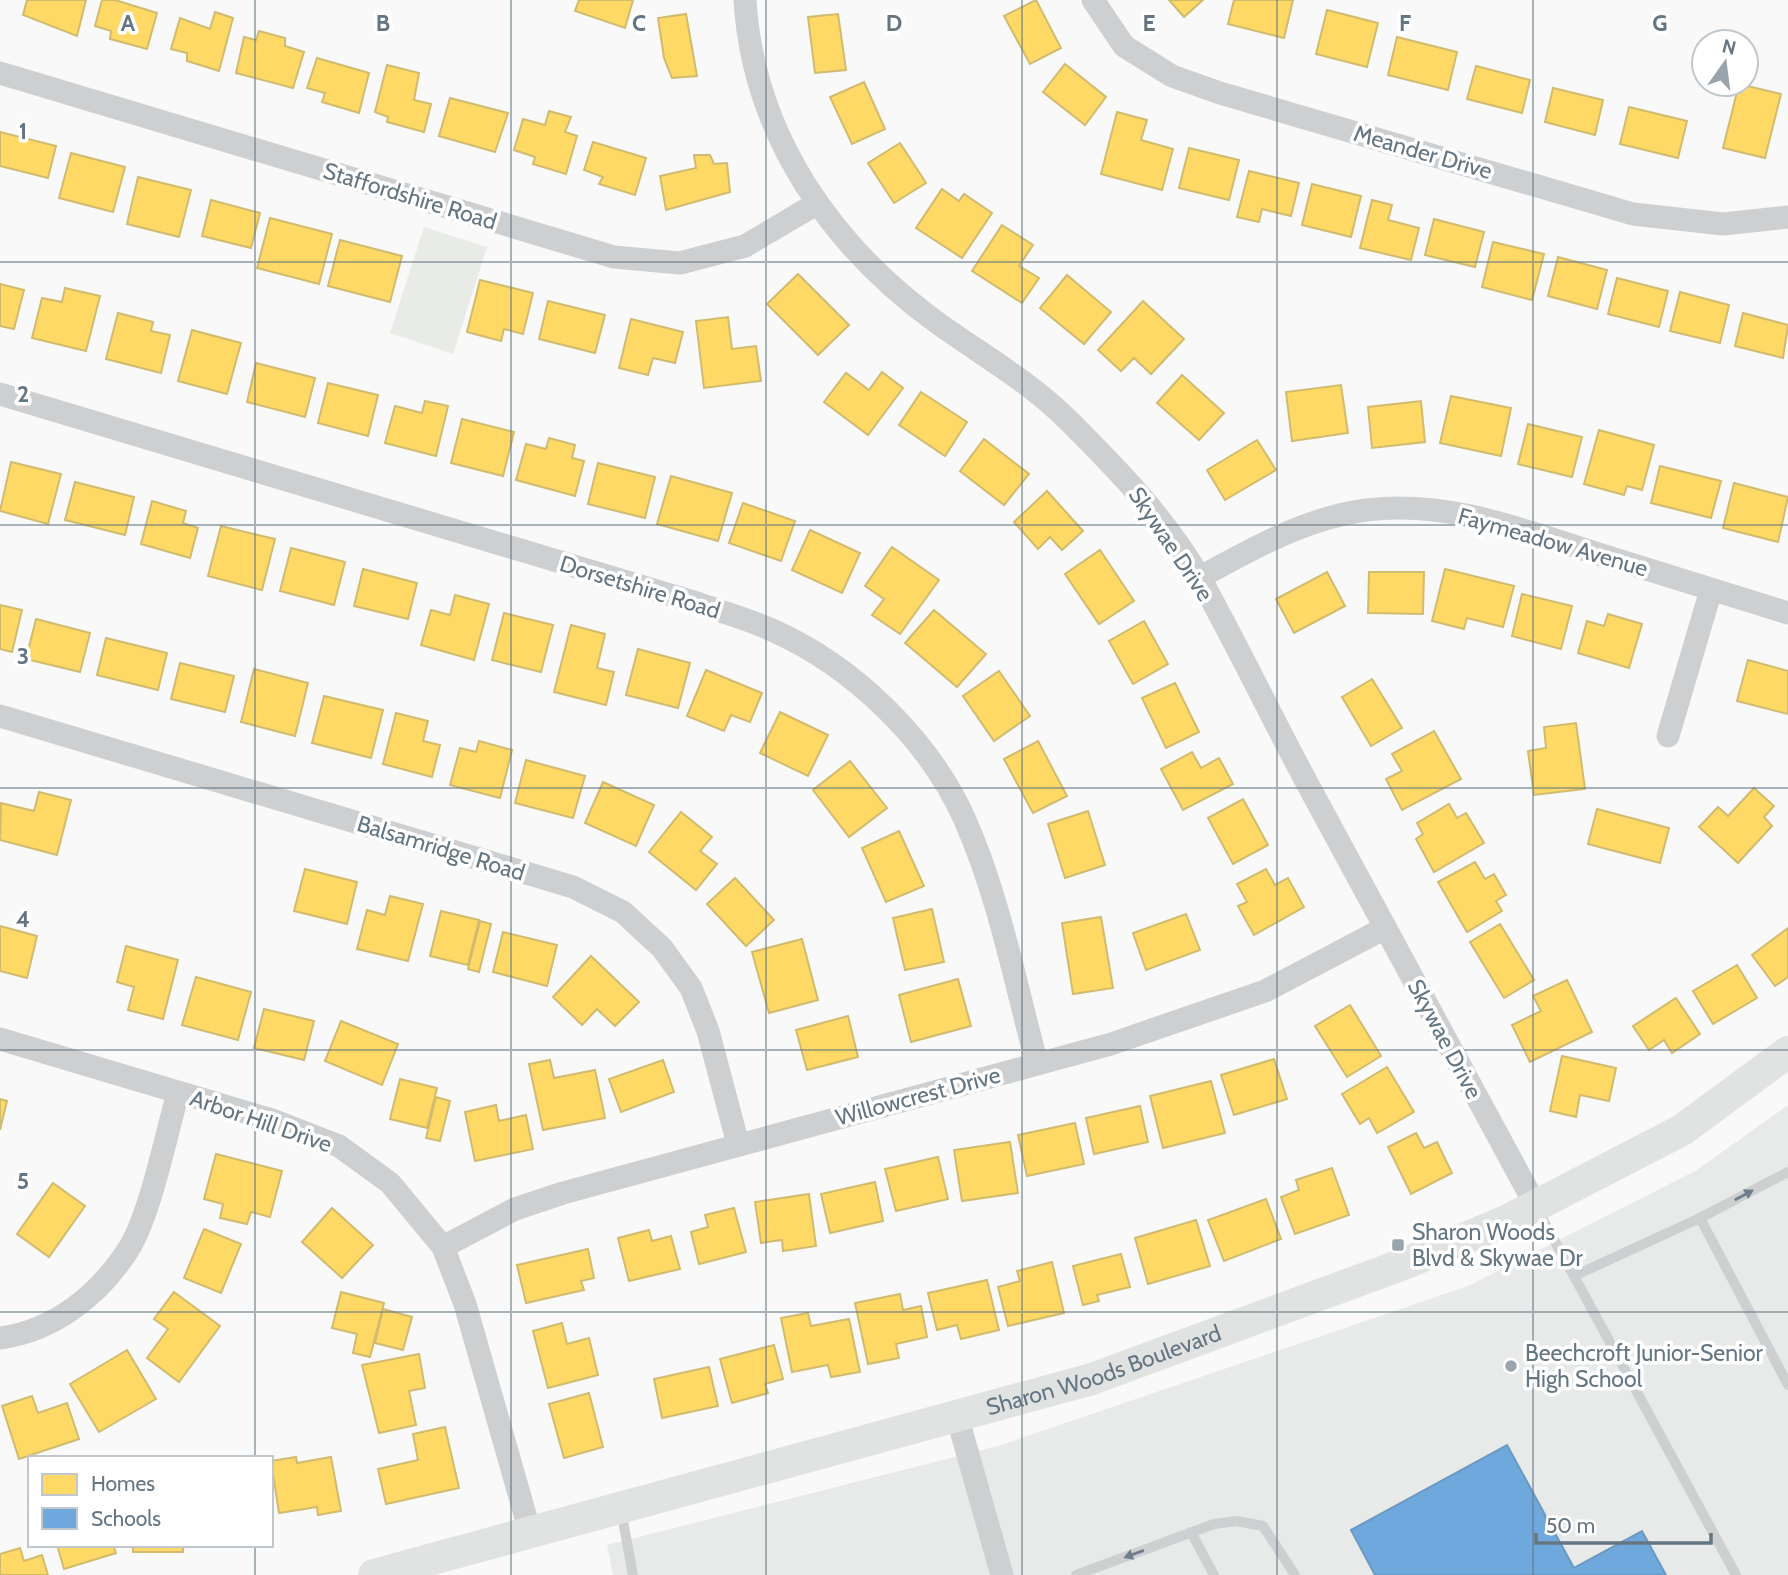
<svg xmlns="http://www.w3.org/2000/svg" width="1788" height="1575" font-family="Cabin,sans-serif">
	<style>
		.built { fill: #e8e9e9 }
		.green { fill: #e8ebe6 }
		.homes { fill: #ffd966; stroke: #d1bb6f; stroke-width: 2 }
		.schools { fill: #6fa8dc; stroke: #6c99c1; stroke-width: 2 }
		.lines { fill: none; stroke-linecap: round; stroke-linejoin: round }
		.lane { stroke: #cecfd0; stroke-width: 10 }
		.street { stroke: #cecfd0; stroke-width: 23 }
		.secondary { stroke: #e1e2e2; stroke-width: 32 }
		.oneway { fill: #707f8b }
		.grid { fill: none; stroke: #657683; stroke-width: 2; stroke-opacity: 0.55 }
		.poi-dot { fill: #99a4ac; stroke: #fff; stroke-width: 2.5 }
		.labels { text-anchor: middle; dominant-baseline: central; stroke-width: 7; stroke-linejoin: round; paint-order: stroke }
		.street-label { font-size: 23px; fill: #657683; stroke: #fff }
		.poi-label { font-size: 23px; fill: #657683; stroke: #fff; text-anchor: start }
		.grid-label { font-size: 23px; text-anchor: middle; font-weight: bold; fill: #657683; stroke: #fff; stroke-width: 7; stroke-linejoin: round; paint-order: stroke }
	</style>
	<rect width="100%" height="100%" fill="#f9f9f9"/>
	<polygon class="built" points="1788,1105 1788,1575 613,1575 607,1545 998,1446 1468,1286 1697,1170"/>
	<polygon class="green" points="424,227 487,247 453,354 390,333"/>
	<g class="homes">
		<polygon points="27,0 86,0 77,36 23,15"/>
		<polygon points="102,0 115,0 157,13 147,49 110,39 111,31 95,26"/>
		<polygon points="579,0 633,0 625,28 575,11"/>
		<polygon points="1036,0 1061,48 1030,64 1004,16"/>
		<polygon points="1169,0 1203,0 1184,17"/>
		<polygon points="1234,0 1293,0 1284,38 1228,24"/>
		<polygon points="1327,10 1378,23 1367,67 1316,54"/>
		<polygon points="215,12 233,18 219,71 187,61 187,53 171,49 180,18 210,29"/>
		<polygon points="686,14 697,76 672,78 664,58 658,18"/>
		<polygon points="838,14 846,70 815,73 808,17"/>
		<polygon points="259,31 285,38 285,46 304,52 293,88 236,73 244,37 256,40"/>
		<polygon points="1397,37 1457,52 1448,90 1388,75"/>
		<polygon points="317,58 369,73 359,113 322,102 325,93 307,88"/>
		<polygon points="1065,64 1106,97 1085,125 1043,92"/>
		<polygon points="387,65 419,73 414,100 431,104 424,132 387,122 388,117 375,112"/>
		<polygon points="1476,66 1530,80 1522,113 1467,99"/>
		<polygon points="864,82 885,129 852,144 830,97"/>
		<polygon points="1739,84 1781,94 1765,158 1723,148"/>
		<polygon points="1553,88 1603,100 1595,135 1545,122"/>
		<polygon points="450,98 508,113 495,152 439,136"/>
		<polygon points="1629,107 1687,121 1678,158 1620,144"/>
		<polygon points="549,111 571,117 565,132 577,136 566,174 533,164 535,157 514,150 523,119 545,125"/>
		<polygon points="1117,112 1147,120 1141,140 1173,149 1162,190 1101,174"/>
		<polygon points="0,132 56,146 48,178 0,166"/>
		<polygon points="593,142 646,158 635,195 599,184 603,177 584,170"/>
		<polygon points="900,143 926,183 894,203 868,163"/>
		<polygon points="1189,148 1239,160 1229,200 1179,188"/>
		<polygon points="71,153 125,167 113,212 59,198"/>
		<polygon points="694,155 710,155 714,164 727,163 730,192 666,210 660,176 696,168"/>
		<polygon points="1249,171 1299,183 1291,216 1262,209 1259,222 1237,217"/>
		<polygon points="138,177 191,190 179,237 127,224"/>
		<polygon points="1312,184 1361,196 1351,237 1302,225"/>
		<polygon points="942,189 959,201 964,194 992,213 962,258 916,228"/>
		<polygon points="211,200 260,213 251,248 202,236"/>
		<polygon points="1372,200 1392,205 1388,220 1419,228 1411,260 1360,248"/>
		<polygon points="270,218 332,234 319,284 257,268"/>
		<polygon points="1434,219 1484,232 1475,267 1425,255"/>
		<polygon points="1002,225 1033,245 1019,266 1039,278 1022,303 972,271"/>
		<polygon points="340,240 402,256 390,302 328,286"/>
		<polygon points="1493,242 1544,254 1532,300 1482,287"/>
		<polygon points="1558,257 1607,270 1597,309 1548,296"/>
		<polygon points="798,274 849,325 818,355 767,304"/>
		<polygon points="1067,275 1111,312 1084,344 1040,308"/>
		<polygon points="1617,278 1668,291 1659,327 1608,314"/>
		<polygon points="480,280 533,293 523,334 504,329 501,341 467,332"/>
		<polygon points="0,284 24,290 14,329 0,326"/>
		<polygon points="65,288 100,296 86,351 32,338 42,298 62,302"/>
		<polygon points="1680,292 1729,305 1720,343 1670,331"/>
		<polygon points="548,301 605,315 595,353 539,339"/>
		<polygon points="1143,301 1184,339 1151,374 1134,358 1121,371 1098,350"/>
		<polygon points="118,313 153,322 151,331 170,335 161,373 106,359"/>
		<polygon points="1743,313 1788,325 1783,358 1735,346"/>
		<polygon points="728,317 732,349 756,346 761,381 704,388 696,321"/>
		<polygon points="631,319 683,332 675,363 653,358 648,375 619,368"/>
		<polygon points="192,330 241,343 227,394 178,381"/>
		<polygon points="256,363 315,378 305,417 247,402"/>
		<polygon points="882,372 903,388 868,435 824,402 846,373 869,390"/>
		<polygon points="1182,375 1224,413 1199,440 1157,403"/>
		<polygon points="328,383 378,395 368,436 318,423"/>
		<polygon points="1341,385 1348,433 1292,441 1286,392"/>
		<polygon points="921,392 967,422 945,456 899,425"/>
		<polygon points="1451,396 1511,408 1501,456 1440,443"/>
		<polygon points="425,401 448,406 436,456 385,443 395,406 422,413"/>
		<polygon points="1421,401 1425,442 1372,448 1368,407"/>
		<polygon points="462,419 514,432 503,476 451,463"/>
		<polygon points="1528,424 1582,437 1572,477 1518,464"/>
		<polygon points="1599,430 1654,445 1642,490 1627,486 1624,495 1584,484"/>
		<polygon points="549,438 575,445 572,458 584,461 575,496 516,480 526,444 546,449"/>
		<polygon points="984,439 1029,474 1004,505 960,471"/>
		<polygon points="1257,440 1276,470 1225,500 1207,470"/>
		<polygon points="11,462 61,474 48,524 0,511"/>
		<polygon points="598,463 655,477 645,518 588,504"/>
		<polygon points="1660,466 1721,481 1711,518 1651,503"/>
		<polygon points="671,476 732,493 718,541 657,524"/>
		<polygon points="75,482 134,497 125,535 65,520"/>
		<polygon points="1734,483 1788,497 1778,542 1723,528"/>
		<polygon points="1047,491 1083,531 1062,550 1050,537 1038,549 1014,522"/>
		<polygon points="152,501 186,511 183,523 198,528 190,558 141,544"/>
		<polygon points="743,503 795,521 781,561 729,543"/>
		<polygon points="221,526 275,539 262,590 208,576"/>
		<polygon points="810,530 860,553 842,593 792,570"/>
		<polygon points="892,547 939,580 900,634 872,615 884,599 865,586"/>
		<polygon points="291,548 345,562 334,605 280,591"/>
		<polygon points="1100,550 1134,601 1099,624 1065,574"/>
		<polygon points="363,569 417,583 408,619 354,606"/>
		<polygon points="1445,569 1514,586 1503,627 1467,618 1464,629 1432,621"/>
		<polygon points="1327,572 1345,606 1294,633 1276,599"/>
		<polygon points="1369,572 1424,572 1423,614 1368,613"/>
		<polygon points="1522,594 1572,606 1561,649 1512,636"/>
		<polygon points="455,595 489,604 474,660 421,645 431,610 450,615"/>
		<polygon points="0,605 22,610 12,652 0,649"/>
		<polygon points="934,610 986,654 957,687 905,643"/>
		<polygon points="504,613 553,625 541,672 492,660"/>
		<polygon points="1608,614 1642,624 1629,668 1578,653 1587,621 1604,626"/>
		<polygon points="36,619 90,633 80,672 26,659"/>
		<polygon points="1144,621 1168,664 1133,684 1109,641"/>
		<polygon points="571,625 605,634 597,668 614,672 606,705 554,692"/>
		<polygon points="106,638 167,653 158,690 97,675"/>
		<polygon points="638,649 690,663 678,708 626,695"/>
		<polygon points="1748,660 1788,671 1788,714 1737,701"/>
		<polygon points="180,663 234,676 225,712 171,699"/>
		<polygon points="254,669 308,683 295,736 241,722"/>
		<polygon points="706,670 762,693 750,722 731,715 724,731 687,716"/>
		<polygon points="999,671 1030,716 994,741 963,696"/>
		<polygon points="1372,679 1402,728 1371,746 1342,697"/>
		<polygon points="1175,683 1199,732 1166,748 1142,698"/>
		<polygon points="324,696 383,710 371,758 312,743"/>
		<polygon points="780,712 828,735 808,776 760,753"/>
		<polygon points="396,713 428,721 423,741 440,745 432,777 383,764"/>
		<polygon points="1576,723 1585,789 1534,795 1528,751 1546,748 1544,727"/>
		<polygon points="1434,731 1461,779 1402,810 1386,779 1402,771 1392,754"/>
		<polygon points="479,741 512,750 500,798 450,785 460,748 476,752"/>
		<polygon points="1038,741 1067,796 1033,813 1004,759"/>
		<polygon points="1192,752 1201,768 1219,758 1233,784 1183,810 1161,769"/>
		<polygon points="526,760 585,776 573,818 515,803"/>
		<polygon points="850,761 887,808 849,837 813,790"/>
		<polygon points="603,782 654,805 636,846 585,823"/>
		<polygon points="1754,788 1774,806 1764,817 1772,826 1738,863 1699,827 1718,807 1728,816"/>
		<polygon points="39,792 71,800 57,855 0,840 1,803 34,811"/>
		<polygon points="1243,799 1268,845 1233,864 1208,818"/>
		<polygon points="1449,804 1457,818 1466,813 1484,843 1434,872 1416,839 1423,834 1417,823"/>
		<polygon points="1597,809 1669,828 1660,863 1588,844"/>
		<polygon points="1088,811 1105,865 1065,878 1048,824"/>
		<polygon points="681,812 712,837 700,851 717,864 696,890 649,852"/>
		<polygon points="899,831 924,886 886,902 862,848"/>
		<polygon points="1475,862 1485,879 1494,874 1506,895 1496,901 1502,911 1467,932 1438,882"/>
		<polygon points="305,869 357,882 347,924 294,911"/>
		<polygon points="1266,869 1275,885 1288,878 1304,907 1254,935 1238,906 1247,902 1237,884"/>
		<polygon points="735,878 774,920 746,946 707,904"/>
		<polygon points="390,896 423,904 408,961 357,949 367,910 385,915"/>
		<polygon points="932,909 944,962 905,970 893,918"/>
		<polygon points="441,911 479,920 468,965 430,956"/>
		<polygon points="1186,914 1200,950 1146,970 1133,933"/>
		<polygon points="1101,917 1113,988 1073,994 1062,923"/>
		<polygon points="480,921 491,924 479,972 468,969"/>
		<polygon points="1500,924 1534,980 1504,998 1470,942"/>
		<polygon points="0,926 37,936 27,978 0,971"/>
		<polygon points="1788,928 1788,977 1775,986 1752,955"/>
		<polygon points="503,932 557,945 547,986 493,972"/>
		<polygon points="802,939 818,1000 769,1013 752,952"/>
		<polygon points="126,946 178,960 163,1019 128,1010 134,987 117,982"/>
		<polygon points="591,956 639,1002 615,1026 597,1009 582,1025 553,997"/>
		<polygon points="1737,965 1757,998 1713,1024 1693,991"/>
		<polygon points="196,977 251,992 238,1040 182,1025"/>
		<polygon points="958,979 971,1026 911,1042 899,995"/>
		<polygon points="1567,980 1592,1032 1530,1062 1512,1025 1541,1011 1533,996"/>
		<polygon points="1676,998 1700,1034 1672,1053 1664,1040 1649,1050 1633,1026"/>
		<polygon points="1350,1005 1381,1056 1347,1077 1315,1026"/>
		<polygon points="264,1009 314,1021 304,1060 254,1048"/>
		<polygon points="848,1016 858,1057 807,1070 796,1030"/>
		<polygon points="341,1021 398,1044 382,1085 325,1061"/>
		<polygon points="1562,1056 1616,1068 1609,1101 1580,1095 1576,1117 1550,1111"/>
		<polygon points="1274,1059 1287,1099 1234,1115 1221,1075"/>
		<polygon points="550,1060 554,1078 595,1070 605,1118 543,1130 529,1064"/>
		<polygon points="663,1060 674,1092 621,1112 609,1079"/>
		<polygon points="1387,1067 1414,1112 1377,1133 1369,1118 1360,1124 1342,1094"/>
		<polygon points="400,1079 437,1088 427,1128 390,1119"/>
		<polygon points="1211,1081 1225,1133 1163,1148 1150,1096"/>
		<polygon points="436,1097 450,1101 440,1141 426,1138"/>
		<polygon points="0,1099 7,1101 0,1130"/>
		<polygon points="496,1105 499,1121 526,1115 533,1149 475,1161 465,1112"/>
		<polygon points="1140,1106 1148,1142 1094,1154 1086,1118"/>
		<polygon points="1075,1123 1084,1164 1027,1176 1018,1135"/>
		<polygon points="1416,1133 1424,1148 1437,1142 1452,1173 1411,1194 1388,1147"/>
		<polygon points="1010,1142 1018,1193 962,1201 954,1150"/>
		<polygon points="216,1154 282,1171 270,1217 251,1212 247,1224 220,1218 223,1204 204,1199"/>
		<polygon points="938,1157 948,1199 896,1211 885,1169"/>
		<polygon points="1332,1168 1349,1215 1295,1234 1281,1197 1299,1190 1296,1180"/>
		<polygon points="875,1182 883,1221 830,1233 821,1194"/>
		<polygon points="53,1183 85,1206 49,1257 17,1234"/>
		<polygon points="809,1194 816,1246 783,1251 782,1240 761,1243 755,1202"/>
		<polygon points="1266,1199 1281,1239 1224,1261 1208,1220"/>
		<polygon points="332,1208 373,1245 342,1278 302,1242"/>
		<polygon points="734,1208 746,1252 699,1264 691,1232 708,1227 705,1215"/>
		<polygon points="1196,1220 1210,1266 1148,1284 1135,1238"/>
		<polygon points="204,1229 241,1244 221,1293 184,1278"/>
		<polygon points="649,1230 652,1241 671,1236 680,1269 629,1281 618,1238"/>
		<polygon points="588,1249 594,1278 581,1281 584,1290 526,1303 517,1265"/>
		<polygon points="1121,1254 1130,1287 1097,1295 1099,1301 1083,1305 1073,1266"/>
		<polygon points="1052,1262 1064,1313 1008,1326 998,1287 1020,1281 1017,1271"/>
		<polygon points="987,1280 999,1330 961,1339 957,1325 937,1330 928,1293"/>
		<polygon points="174,1292 220,1326 179,1382 147,1358 168,1329 154,1319"/>
		<polygon points="341,1292 384,1303 370,1357 353,1353 357,1334 332,1328"/>
		<polygon points="900,1294 903,1310 921,1306 927,1337 896,1344 899,1358 868,1364 855,1303"/>
		<polygon points="383,1309 412,1317 403,1350 375,1343"/>
		<polygon points="808,1313 811,1326 849,1319 860,1372 831,1377 828,1365 792,1372 781,1318"/>
		<polygon points="562,1323 567,1344 589,1338 598,1375 548,1388 533,1331"/>
		<polygon points="774,1345 783,1379 765,1384 768,1393 732,1403 720,1359"/>
		<polygon points="127,1350 156,1399 99,1432 70,1384"/>
		<polygon points="419,1354 425,1388 409,1391 416,1425 379,1433 362,1365"/>
		<polygon points="709,1367 718,1406 662,1418 654,1379"/>
		<polygon points="589,1393 603,1447 564,1458 549,1404"/>
		<polygon points="32,1396 38,1413 67,1403 79,1439 19,1459 2,1406"/>
		<polygon points="445,1427 459,1488 386,1504 378,1469 418,1460 413,1434"/>
		<polygon points="296,1457 297,1463 331,1457 341,1511 318,1515 317,1507 279,1513 271,1461"/>
		<polygon points="57,1545 113,1545 116,1553 64,1569"/>
		<rect x="133" y="1545" width="50" height="7"/>
		<polygon points="20,1548 24,1561 42,1555 48,1575 0,1575 0,1554"/>
	</g>
	<polygon class="schools" points="1507,1445 1574,1568 1642,1531 1666,1575 1375,1575 1351,1530"/>
	<g class="lines">
		<g class="lane">
			<polyline points="1537,1209 1574,1276"/>
			<polyline points="1700,1218 1788,1385"/>
			<polyline points="621,1510 633,1575"/>
			<polyline points="1191,1532 1214,1575"/>
			<polyline points="1076,1575 1214,1524 1237,1521 1263,1526 1295,1575"/>
			<polyline points="1736,1575 1574,1276 1700,1218 1788,1172"/>
		</g>
		<g class="street">
			<path d="M745 0C753 135 832 247 939 324 984 356 1030 382 1069 421 1118 470 1167 520 1201 580 1238 647 1271 716 1307 783 1383 924 1459 1065 1536 1206"/>
			<polyline points="1093,0 1124,46 1172,76 1220,93 1633,214 1723,224 1788,217"/>
			<polyline points="0,73 614,257 680,263 745,246 816,204"/>
			<path d="M0 394 697 603C722 612 748 619 772 630 853 666 929 739 965 820 999 897 1015 982 1037 1064"/>
			<path d="M1199 578C1251 549 1306 518 1366 510 1446 500 1521 529 1595 553 1659 573 1724 593 1788 613"/>
			<polyline points="0,716 573,887 623,912 662,948 691,988 708,1031 738,1144"/>
			<polyline points="1668,736 1711,590"/>
			<polyline points="0,1039 272,1120 339,1146 390,1183 443,1247 465,1304 530,1532"/>
			<polyline points="443,1247 515,1209 563,1193 1111,1044 1265,991 1385,928"/>
			<path d="M0 1338C54 1331 99 1295 128 1250 150 1216 166 1135 178 1093"/>
			<polyline points="957,1416 1002,1575"/>
		</g>
		<path class="secondary" id="s1" d="M374 1575 1092 1379 1409 1262 1506 1221 1682 1130 1788 1052"/>
	</g>
	<defs><path id="oneway-solid" d="M-6-.8H1V-3.2L6.5 0L1 3.2V.8H-6Z" transform="scale(1.75)"/></defs>
	<g class="oneway">
		<use href="#oneway-solid" transform="translate(1744 1195) rotate(-28)"/>
		<use href="#oneway-solid" transform="translate(1134 1554) rotate(160)"/>
	</g>
	<path class="grid" d="M255 0V1458M511 0V1575M766 0V1575M1022 0V1575M1277 0V1575M1533 0V1575M0 262H1788M0 525H1788M0 788H1788M0 1050H1788M0 1312H1788M255 1545V1575"/>
	<g class="poi-dot">
		<rect x="1391" y="1238" width="14" height="14" rx="3.5"/>
		<circle cx="1511" cy="1366" r="7"/>
	</g>
	<g class="labels">
		<g class="street-label">
			<text transform="translate(1423 152) rotate(16)">Meander Drive</text>
			<text transform="translate(410 196) rotate(17)">Staffordshire Road</text>
			<text transform="translate(1553 542) rotate(16)">Faymeadow Avenue</text>
			<text transform="translate(1171 544) rotate(56)">Skywae Drive</text>
			<text transform="translate(640 587) rotate(17)">Dorsetshire Road</text>
			<text transform="translate(441 848) rotate(17)">Balsamridge Road</text>
			<text transform="translate(1445 1039) rotate(62)">Skywae Drive</text>
			<text transform="translate(918 1096) rotate(-15)">Willowcrest Drive</text>
			<text transform="translate(261 1121) rotate(19)">Arbor Hill Drive</text>
			<text stroke="none"><textPath href="#s1" startOffset="758">Sharon Woods Boulevard</textPath></text>
		</g>
		<g class="poi-label">
			<text x="1412" y="1232">Sharon Woods<tspan x="1412" dy="26">Blvd &amp; Skywae Dr</tspan></text>
			<text x="1525" y="1353">Beechcroft Junior-Senior<tspan x="1525" dy="26">High School</tspan></text>
		</g>
	</g>
	<g class="grid-label">
		<text x="128" y="31">A</text>
		<text x="383" y="31">B</text>
		<text x="639" y="31">C</text>
		<text x="894" y="31">D</text>
		<text x="1149" y="31">E</text>
		<text x="1405" y="31">F</text>
		<text x="1660" y="31">G</text>
		<text x="23" y="139">1</text>
		<text x="23" y="402">2</text>
		<text x="23" y="664">3</text>
		<text x="23" y="927">4</text>
		<text x="23" y="1189">5</text>
	</g>
	<rect x="28" y="1456" width="245" height="91" fill="#ffffff" stroke="#c1c8cd" stroke-width="2"/>
	<rect x="42" y="1474" width="35" height="21" fill="#ffd966" stroke="#c1c8cd" stroke-width="2"/>
	<text x="91" y="1491" font-size="21" fill="#657683">Homes</text>
	<rect x="42" y="1508" width="35" height="21" fill="#6fa8dc" stroke="#c1c8cd" stroke-width="2"/>
	<text x="91" y="1526" font-size="21" fill="#657683">Schools</text>
	<g transform="translate(1725 63) rotate(14)"><circle r="33" fill="#ffffff" stroke="#c1c8cd" stroke-width="2"/>
	<path d="M0-5L12 26L0 18L-12 26Z" fill="#99a4ac"/>
	<text y="-10" font-size="19" font-weight="bold" text-anchor="middle" fill="#657683">N</text>
	</g>
	<path d="M1536 1533v10h175v-10" fill="none" stroke="#657683" stroke-width="3.5"/>
	<text x="1546" y="1533" font-size="21" fill="#657683" stroke="#ffffff" stroke-width="5" paint-order="stroke">50 m</text>
</svg>
